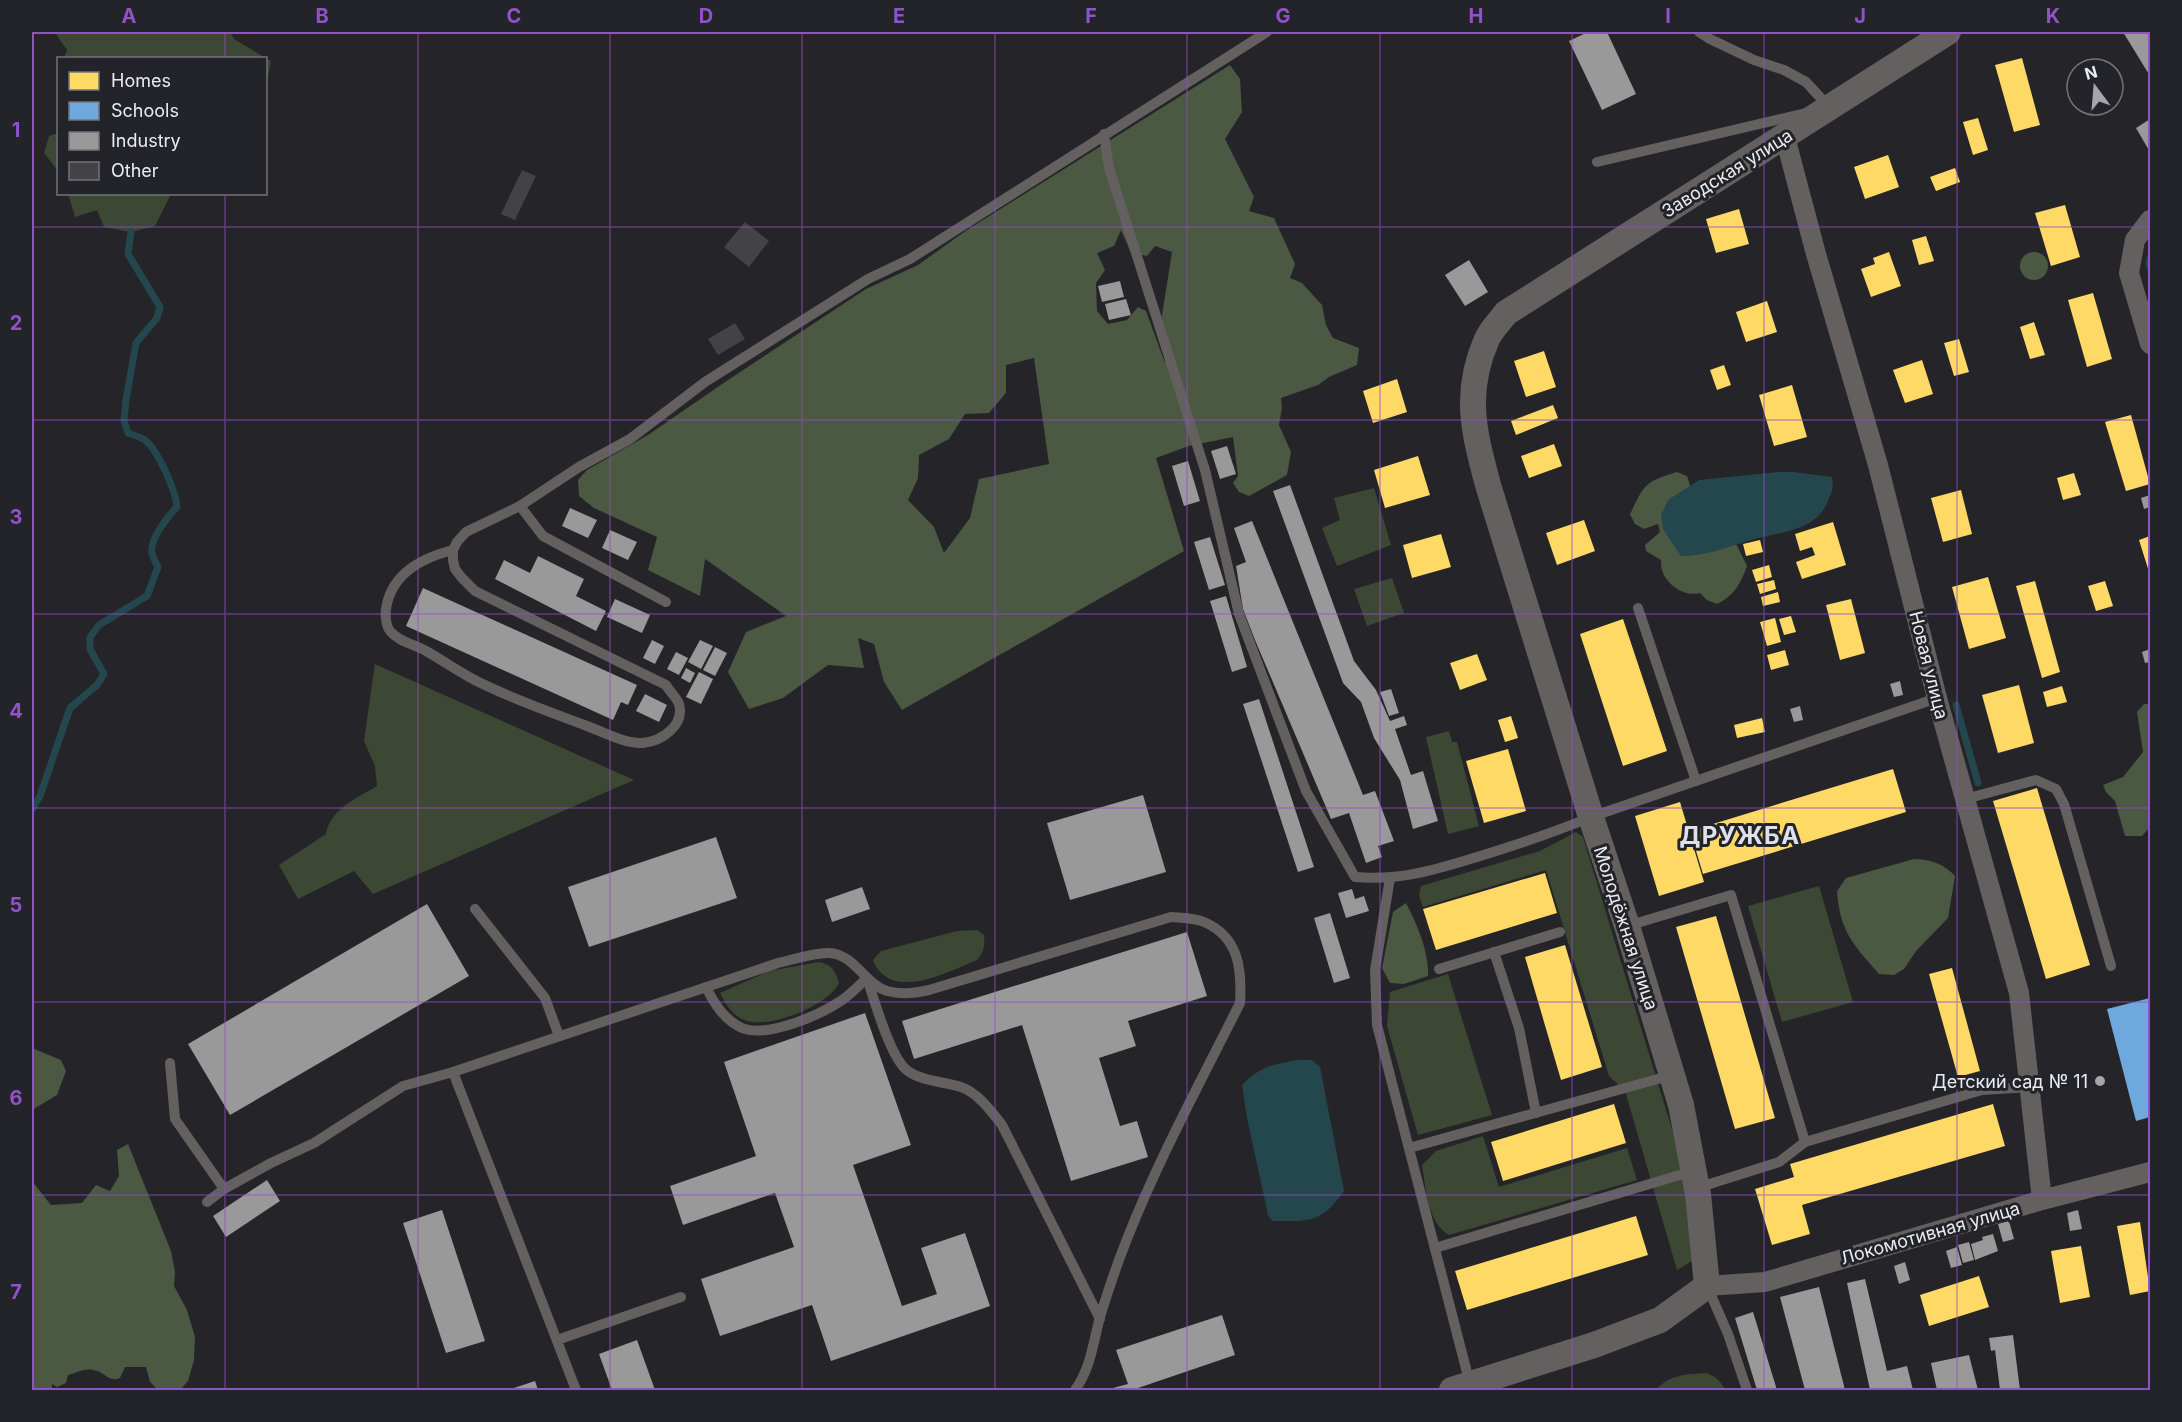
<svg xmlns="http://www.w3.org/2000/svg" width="2182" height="1422" font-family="Inter,sans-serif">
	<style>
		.green { fill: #3c4833 }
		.forest { fill: #4b5842; fill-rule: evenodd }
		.water { fill: #24474e }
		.homes { fill: #ffd966 }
		.schools { fill: #6fa8dc }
		.industry { fill: #999 }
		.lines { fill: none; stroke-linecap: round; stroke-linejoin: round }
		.stream { stroke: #24474e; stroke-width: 7 }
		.building { fill: #434246 }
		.service { stroke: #63605f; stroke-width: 10 }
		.minor { stroke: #63605f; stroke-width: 20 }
		.tertiary { stroke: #63605f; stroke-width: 26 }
		.grid { fill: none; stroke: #9152c9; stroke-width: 1.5; stroke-opacity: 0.55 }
		.poi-dot { fill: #a5a5aa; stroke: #23232a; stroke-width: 2 }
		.labels { text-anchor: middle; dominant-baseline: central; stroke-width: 6; stroke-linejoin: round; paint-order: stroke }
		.street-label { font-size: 18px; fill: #ebebf0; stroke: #23232a }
		.poi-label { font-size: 18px; fill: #ebebf0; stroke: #23232a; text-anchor: end }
		.district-label { font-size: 24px; font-weight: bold; letter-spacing: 1.5px; fill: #e0e0ea; stroke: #23232a }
		.neatline { fill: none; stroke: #9152c9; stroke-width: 2 }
		.grid-label { font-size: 20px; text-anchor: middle; font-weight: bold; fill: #9152c9 }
	</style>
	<rect width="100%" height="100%" fill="#242429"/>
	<g class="green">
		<polygon points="56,32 230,32 234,39 271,61 266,86 266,58 64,58 67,50 56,34"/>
		<polygon points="58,133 58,171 44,153 49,136"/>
		<polygon points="68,194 171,194 155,226 131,232 104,227 97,210 75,217"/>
		<polygon points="1374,488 1391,545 1337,566 1322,528 1340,520 1334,498"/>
		<polygon points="1392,578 1404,613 1367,626 1354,589"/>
		<path d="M375 663V664L634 780 373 894 354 871 298 899 279 865 326 834C330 809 357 798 377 786L375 766 364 741Z"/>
		<polygon points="1449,731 1452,742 1457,742 1479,826 1448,834 1426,737"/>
		<polygon points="1576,832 1583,837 1674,1136 1689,1200 1692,1261 1677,1270 1625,1091 1609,1076 1546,870 1423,907 1419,896 1421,886 1540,851"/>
		<polygon points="1819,886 1853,1002 1782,1022 1748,906"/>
		<path d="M977 930 984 935C985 946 984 952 977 960 948 972 890 1003 873 960L881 951 957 931Z"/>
		<path d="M819 962C832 965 835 970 839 983 828 1006 768 1030 744 1020 733 1016 725 1003 720 993L769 971Z"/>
		<polygon points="1448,974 1492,1115 1418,1135 1387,1026 1390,992"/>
		<path d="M1483 1136 1499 1187 1627 1148 1637 1180 1449 1235C1427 1222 1426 1188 1422 1165L1436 1151Z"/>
		<path d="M1706 1373C1715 1376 1721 1381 1725 1390H1656C1668 1375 1687 1374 1706 1373Z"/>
	</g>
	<g class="forest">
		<path d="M1230 65 1240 79 1242 112 1225 139 1254 197 1249 211 1274 218 1295 264 1290 278 1302 283 1322 305 1326 325 1333 338 1359 348 1357 365 1329 377 1318 385 1281 398 1282 408 1279 425 1291 452 1287 475 1249 496 1239 492 1233 483 1238 476 1233 437 1189 446 1156 458 1184 551 902 710 884 682 874 644 858 638 864 668 828 665 783 698 749 709 728 672 746 632 786 616 705 559 700 596 648 570 657 537 594 508 579 496 578 480 587 470 648 435 725 382 866 289 918 265 967 230ZM1121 230 1131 253 1147 256 1155 246 1172 252 1162 315 1165 363 1146 311 1138 307 1127 320 1108 324 1097 311 1096 283 1105 270 1097 253 1114 246ZM1034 358 1049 464 979 479 970 518 944 553 934 527 908 500 918 478 919 455 949 439 965 414 989 413 1006 393V365Z"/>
		<circle cx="2034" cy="266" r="14"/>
		<path d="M1677 472 1687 476 1696 503 1735 542 1747 566C1741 583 1734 596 1717 604L1707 600 1700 593C1682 598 1659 580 1661 560L1646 551 1645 545 1660 532 1658 524 1644 529 1635 524 1630 514C1645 484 1644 482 1677 472Z"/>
		<polygon points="2144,704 2150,704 2150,827 2142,836 2125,836 2115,801 2106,792 2103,785 2123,777 2143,752 2137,712"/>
		<path d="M1914 859C1930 859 1944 864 1955 876L1948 918 1916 951 1904 969 1894 975 1879 974C1853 944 1840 932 1837 891L1846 878Z"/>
		<path d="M1406 903C1417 924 1429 952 1428 976L1404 984 1390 983 1382 968 1393 912Z"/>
		<polygon points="32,1048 61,1060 66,1071 57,1095 32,1110"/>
		<path d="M128 1144 171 1251 175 1272 174 1286 187 1310 195 1337 194 1360 188 1381 180 1390H158L150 1382 146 1367H125L120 1378C108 1383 105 1371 93 1370 85 1368 76 1373 68 1375L66 1383 57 1387 52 1384V1390H32V1181L51 1205 82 1203 96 1185 110 1191 119 1176 117 1150Z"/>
	</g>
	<g class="water">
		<path d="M1778 472H1794L1832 477C1834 489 1832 492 1827 503 1814 533 1775 532 1748 541 1725 548 1705 556 1681 556L1663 529 1661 515 1668 500 1699 480Z"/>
		<path d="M1298 1060H1312L1320 1067 1344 1191C1321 1224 1309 1221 1272 1221L1268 1215 1247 1118 1242 1085C1260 1066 1274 1064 1298 1060Z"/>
	</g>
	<g class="homes">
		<polygon points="2022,58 2040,125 2014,132 1995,65"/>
		<polygon points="1978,118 1988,150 1973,155 1963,122"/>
		<polygon points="1888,155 1899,187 1865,199 1854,167"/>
		<polygon points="1955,168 1960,182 1936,191 1930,177"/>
		<polygon points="2065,205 2080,257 2051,266 2035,213"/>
		<polygon points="1739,209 1749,244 1716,253 1706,219"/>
		<polygon points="1926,236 1934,261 1919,265 1912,240"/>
		<polygon points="1889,252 1901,286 1871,297 1861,269 1875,264 1873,258"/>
		<polygon points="2093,293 2112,359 2087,367 2068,300"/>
		<polygon points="1767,301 1777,332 1746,342 1736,312"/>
		<polygon points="2034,322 2045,355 2030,359 2020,327"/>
		<polygon points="1959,339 1969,372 1954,376 1944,343"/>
		<polygon points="1544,351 1556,387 1526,397 1514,361"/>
		<polygon points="1922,360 1933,394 1905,403 1893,370"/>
		<polygon points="1724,365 1731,385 1717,390 1710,370"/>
		<polygon points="1397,379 1407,412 1373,423 1363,391"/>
		<polygon points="1792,385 1807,437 1774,446 1759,395"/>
		<polygon points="1553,405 1558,418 1516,435 1511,421"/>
		<polygon points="2131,415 2150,484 2126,491 2105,422"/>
		<polygon points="1554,444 1562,466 1529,478 1521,456"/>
		<polygon points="1418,456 1430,495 1385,508 1374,470"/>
		<polygon points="2074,473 2081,495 2063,500 2057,478"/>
		<polygon points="1961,490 1972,534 1943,542 1931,498"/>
		<polygon points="1584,520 1595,551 1557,565 1546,533"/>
		<polygon points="1833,522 1846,565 1802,579 1796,562 1815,555 1812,547 1800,551 1795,534"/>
		<polygon points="1441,534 1451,567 1412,578 1403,545"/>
		<polygon points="2150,536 2150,575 2139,540"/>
		<polygon points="1760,540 1763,552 1746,556 1743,544"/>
		<polygon points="1769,565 1772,577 1756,582 1752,570"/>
		<polygon points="1988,577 2006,638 1969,649 1952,587"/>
		<polygon points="1774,580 1776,589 1760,594 1757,584"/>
		<polygon points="2035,581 2060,672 2042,678 2016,586"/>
		<polygon points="2105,581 2113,606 2096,611 2088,586"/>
		<polygon points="1778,592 1780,602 1763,606 1761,597"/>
		<polygon points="1851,599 1865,653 1840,660 1826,605"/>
		<polygon points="1791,616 1796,632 1784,635 1779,619"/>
		<polygon points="1775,618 1781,642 1767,646 1760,622"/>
		<polygon points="1623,619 1667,751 1623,766 1580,634"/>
		<polygon points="1785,650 1789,665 1771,670 1767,655"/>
		<polygon points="1477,654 1487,680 1460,690 1450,663"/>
		<polygon points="2019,685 2034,743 1998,753 1982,695"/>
		<polygon points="2062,686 2067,702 2047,707 2043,692"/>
		<polygon points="1511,716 1518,738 1505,742 1498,720"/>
		<polygon points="1762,718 1765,732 1737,738 1734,725"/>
		<polygon points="1508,749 1526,811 1484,823 1466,761"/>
		<polygon points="1893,769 1906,812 1703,874 1690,831"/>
		<polygon points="2037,788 2090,965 2046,979 1993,801"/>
		<polygon points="1680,802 1704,882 1659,896 1635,816"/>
		<polygon points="1545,873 1557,913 1436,950 1423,909"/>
		<polygon points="1716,916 1775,1118 1735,1129 1676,927"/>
		<polygon points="1565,945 1602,1067 1561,1080 1525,957"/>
		<polygon points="1952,968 1980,1071 1958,1077 1929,974"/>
		<polygon points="1614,1104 1626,1143 1503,1181 1491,1142"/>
		<polygon points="1993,1104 2005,1146 1802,1205 1810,1234 1772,1245 1755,1189 1794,1177 1790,1164"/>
		<polygon points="1636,1216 1648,1255 1467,1310 1455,1271"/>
		<polygon points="2140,1222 2150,1291 2130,1295 2117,1226"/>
		<polygon points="2081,1246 2090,1297 2060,1303 2051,1251"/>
		<polygon points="1979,1276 1989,1307 1929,1326 1920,1295"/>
	</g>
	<polygon class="schools" points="2150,998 2150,1117 2136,1121 2107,1009"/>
	<g class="industry">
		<polygon points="1588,32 1607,32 1636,94 1602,110 1569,41"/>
		<polygon points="2123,32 2150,32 2150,76"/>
		<polygon points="2150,119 2150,152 2136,128"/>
		<polygon points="1469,260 1488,292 1465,306 1445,275"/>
		<polygon points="1120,281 1124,297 1102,302 1098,286"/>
		<polygon points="1126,299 1131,315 1109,320 1105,304"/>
		<polygon points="1227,446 1236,474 1220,479 1211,451"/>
		<polygon points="1188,461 1200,501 1184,506 1172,466"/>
		<polygon points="1290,485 1354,661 1376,690 1390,721 1404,716 1407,725 1395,729 1411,775 1423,771 1438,821 1413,829 1400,780 1374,738 1361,702 1343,683 1273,491"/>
		<polygon points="2150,495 2150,507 2144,509 2141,498"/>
		<polygon points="570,508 597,520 588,538 562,526"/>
		<polygon points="1252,521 1363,795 1375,791 1394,841 1378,846 1382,857 1366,863 1349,813 1331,819 1255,640 1243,609 1236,566 1246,562 1234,528"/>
		<polygon points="610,530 637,542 628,560 602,548"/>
		<polygon points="1210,537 1225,585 1209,590 1194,542"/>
		<polygon points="538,556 584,579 576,596 606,611 596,631 495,579 504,560 530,573"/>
		<polygon points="423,588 637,685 628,705 621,702 613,720 406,626"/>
		<polygon points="1226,596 1247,667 1232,672 1210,601"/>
		<polygon points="615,599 650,615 642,633 607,617"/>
		<polygon points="652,640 664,646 655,664 643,658"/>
		<polygon points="700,640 713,646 701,669 688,662"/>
		<polygon points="715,647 727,653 715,676 703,670"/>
		<polygon points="2150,649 2150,662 2145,663 2142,652"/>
		<polygon points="676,652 688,658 679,675 667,669"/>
		<polygon points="686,668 695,673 690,683 681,678"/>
		<polygon points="699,672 713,679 701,704 686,697"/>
		<polygon points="1900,681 1903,695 1894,697 1890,684"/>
		<polygon points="1391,689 1399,713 1389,716 1380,692"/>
		<polygon points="645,694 667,705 659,722 636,711"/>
		<polygon points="1259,699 1314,867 1298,872 1243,704"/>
		<polygon points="1800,706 1803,720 1794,722 1790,709"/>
		<polygon points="1143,795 1166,872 1070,900 1047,823"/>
		<polygon points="716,837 737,898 589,947 568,887"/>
		<polygon points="862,887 870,909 832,922 825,900"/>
		<polygon points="1352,889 1355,899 1364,896 1369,911 1346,918 1338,893"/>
		<polygon points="427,904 469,976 230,1115 188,1044"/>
		<polygon points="1330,913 1350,978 1334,983 1314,918"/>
		<polygon points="1187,932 1207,996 1128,1021 1136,1046 1099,1058 1120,1126 1137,1121 1148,1157 1071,1181 1022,1025 914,1059 902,1021"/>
		<polygon points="865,1013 911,1145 853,1165 902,1306 937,1294 921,1248 965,1233 990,1306 831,1361 812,1305 720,1336 701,1279 794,1247 775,1193 683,1225 670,1186 756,1156 724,1062"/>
		<polygon points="267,1180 280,1201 226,1237 213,1216"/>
		<polygon points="442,1210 485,1341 446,1353 403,1223"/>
		<polygon points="2078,1210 2082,1229 2070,1231 2067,1213"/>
		<polygon points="2009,1221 2014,1239 2003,1242 1998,1224"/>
		<polygon points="1993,1234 1998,1251 1975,1260 1971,1244 1983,1240 1982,1237"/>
		<polygon points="1969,1242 1974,1260 1963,1263 1958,1245"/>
		<polygon points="1957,1247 1962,1265 1951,1268 1946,1251"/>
		<polygon points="1905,1262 1910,1280 1899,1284 1894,1266"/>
		<polygon points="1865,1279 1887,1371 1907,1366 1913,1390 1870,1390 1847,1283"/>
		<polygon points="1819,1287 1845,1390 1805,1390 1780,1297"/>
		<polygon points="1753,1312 1777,1390 1757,1390 1735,1318"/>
		<polygon points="1222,1315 1235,1355 1138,1388 1139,1390 1114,1390 1113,1388 1128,1384 1116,1350"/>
		<polygon points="2013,1335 2020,1390 2000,1390 1995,1350 1991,1351 1989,1338"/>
		<polygon points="637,1340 655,1390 612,1390 599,1354"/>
		<polygon points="1969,1355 1978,1390 1937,1390 1931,1363"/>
		<polygon points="535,1381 538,1390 508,1390"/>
	</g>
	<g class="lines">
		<g class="stream">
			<polyline points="2150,258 2149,262 2150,267"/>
			<polyline points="1956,705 1978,783"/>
			<path d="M32 810 40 796 70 708 97 685 104 674 90 649V637L99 625 147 596 158 567C156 563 153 558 152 553 149 540 168 516 177 507 176 491 158 451 146 441 141 437 133 435 128 433L124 420 126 400 136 343 157 318 160 307 128 254 131 232"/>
		</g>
	</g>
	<g class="building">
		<polygon points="522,170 536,176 515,220 501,214"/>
		<polygon points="745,222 769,241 749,267 724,247"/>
		<polygon points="735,323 745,339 718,355 708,339"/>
	</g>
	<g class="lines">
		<g class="service">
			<polyline points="1699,32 1710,39 1754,60 1784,70 1806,82 1829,107"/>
			<path d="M1104 134 1109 168 1205 470 1239 614 1306 791 1355 877C1401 881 1434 870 1477 857 1516 845 1553 833 1591 817L1937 698"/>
			<polyline points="1597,162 1806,113"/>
			<polyline points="520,506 543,536 666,602"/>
			<path d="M453 550C421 558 391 574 386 609 385 615 386 626 390 631 399 642 414 644 426 651 446 662 464 676 485 685 518 701 553 713 587 726 603 732 625 744 643 743 661 741 685 726 679 704 677 698 669 691 666 685L475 591 462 578 455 569 453 560V550L457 542 466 532 520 506 579 467 630 439 705 382 868 279 910 259 1267 32"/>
			<polyline points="1638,608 1696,781"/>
			<polyline points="1965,799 2036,780 2056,789 2064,804 2111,966"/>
			<polyline points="1390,878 1375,970 1377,1025 1470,1384"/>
			<polyline points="475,909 545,998 559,1036"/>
			<polyline points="1627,926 1731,895 1805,1142"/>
			<polyline points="1494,952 1519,1028 1536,1113"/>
			<polyline points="1439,969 1560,932"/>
			<path d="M706 987C714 1003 724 1020 742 1028 766 1038 818 1016 839 1002 849 996 858 986 867 978 874 999 891 1060 908 1071 921 1081 946 1082 961 1087 978 1093 991 1111 1002 1125L1100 1319"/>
			<polyline points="170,1063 175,1119 224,1189"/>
			<polyline points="453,1072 576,1390"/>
			<polyline points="1409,1148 1672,1075"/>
			<polyline points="1697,1188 1779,1162 1805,1142 1982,1090 2030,1087"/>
			<path d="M207 1202 224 1189 271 1163 314 1143 403 1086 453 1072 778 963C791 960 817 952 829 953 854 954 865 984 887 991 902 995 915 993 929 990L1171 917C1181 918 1195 918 1204 922 1239 937 1242 969 1240 1003 1201 1081 1159 1158 1127 1239 1117 1264 1108 1291 1100 1317 1093 1343 1091 1368 1075 1390"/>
			<polyline points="1435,1248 1693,1171"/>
			<polyline points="1707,1286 1728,1334 1747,1390"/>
			<polyline points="557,1340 681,1297"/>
		</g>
		<g class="minor">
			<polyline points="1785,137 1816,254 1878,465 1937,698 2019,993 2042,1200"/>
			<polyline points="2150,220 2135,240 2129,273 2150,344"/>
			<polyline points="1707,1286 1765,1282 2042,1200 2150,1172"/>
		</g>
		<path class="tertiary" d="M1452 1390 1594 1345 1660 1320 1707 1286 1698 1194 1681 1105 1627 926 1591 817 1488 485C1474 432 1463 393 1487 339 1491 330 1500 321 1506 313L1948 32"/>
	</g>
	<path class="grid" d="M225 32V58M418 32V1390M610 32V1390M802 32V1390M995 32V1390M1187 32V1390M1380 32V1390M1572 32V1390M1764 32V1390M1957 32V1390M225 194V1390M32 227H2150M32 420H2150M32 614H2150M32 808H2150M32 1002H2150M32 1195H2150"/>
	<circle class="poi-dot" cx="2100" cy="1081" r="6"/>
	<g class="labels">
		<g class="street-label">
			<text transform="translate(1727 173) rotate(-32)">Заводская улица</text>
			<text transform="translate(1929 665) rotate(76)">Новая улица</text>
			<text transform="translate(1626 928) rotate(72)">Молодёжная улица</text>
			<text transform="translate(1930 1233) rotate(-16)">Локомотивная улица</text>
		</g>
		<g class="poi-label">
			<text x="2088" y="1081">Детский сад № 11</text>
		</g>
		<g class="district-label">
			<text x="1740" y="835">ДРУЖБА</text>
		</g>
	</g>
	<rect width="2182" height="1422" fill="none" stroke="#23232a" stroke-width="66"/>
	<rect x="57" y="57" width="210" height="138" fill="#23232a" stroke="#737379" stroke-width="1.5"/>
	<rect x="69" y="72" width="30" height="18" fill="#ffd966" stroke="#737379" stroke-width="1.5"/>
	<text x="111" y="87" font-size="18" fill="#ebebf0">Homes</text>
	<rect x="69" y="102" width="30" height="18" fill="#6fa8dc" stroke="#737379" stroke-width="1.5"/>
	<text x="111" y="117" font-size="18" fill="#ebebf0">Schools</text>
	<rect x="69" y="132" width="30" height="18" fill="#999999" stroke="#737379" stroke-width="1.5"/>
	<text x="111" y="147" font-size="18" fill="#ebebf0">Industry</text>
	<rect x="69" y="162" width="30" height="18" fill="#434246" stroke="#737379" stroke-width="1.5"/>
	<text x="111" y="177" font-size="18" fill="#ebebf0">Other</text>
	<g transform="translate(2095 87) rotate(344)"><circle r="28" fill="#23232a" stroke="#737379" stroke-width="1.5"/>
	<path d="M0-4.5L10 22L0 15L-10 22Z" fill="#a5a5aa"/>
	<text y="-9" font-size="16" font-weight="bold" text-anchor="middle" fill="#ebebf0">N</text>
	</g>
	<rect x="33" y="33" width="2116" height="1356" class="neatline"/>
	<g class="grid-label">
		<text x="129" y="23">A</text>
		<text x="322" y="23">B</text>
		<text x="514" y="23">C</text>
		<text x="706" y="23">D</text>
		<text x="899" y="23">E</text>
		<text x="1091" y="23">F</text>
		<text x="1283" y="23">G</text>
		<text x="1476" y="23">H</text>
		<text x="1668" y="23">I</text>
		<text x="1860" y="23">J</text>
		<text x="2053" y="23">K</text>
		<text x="16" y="137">1</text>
		<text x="16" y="330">2</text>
		<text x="16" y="524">3</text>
		<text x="16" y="718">4</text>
		<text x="16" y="912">5</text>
		<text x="16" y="1105">6</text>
		<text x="16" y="1299">7</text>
	</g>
</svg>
